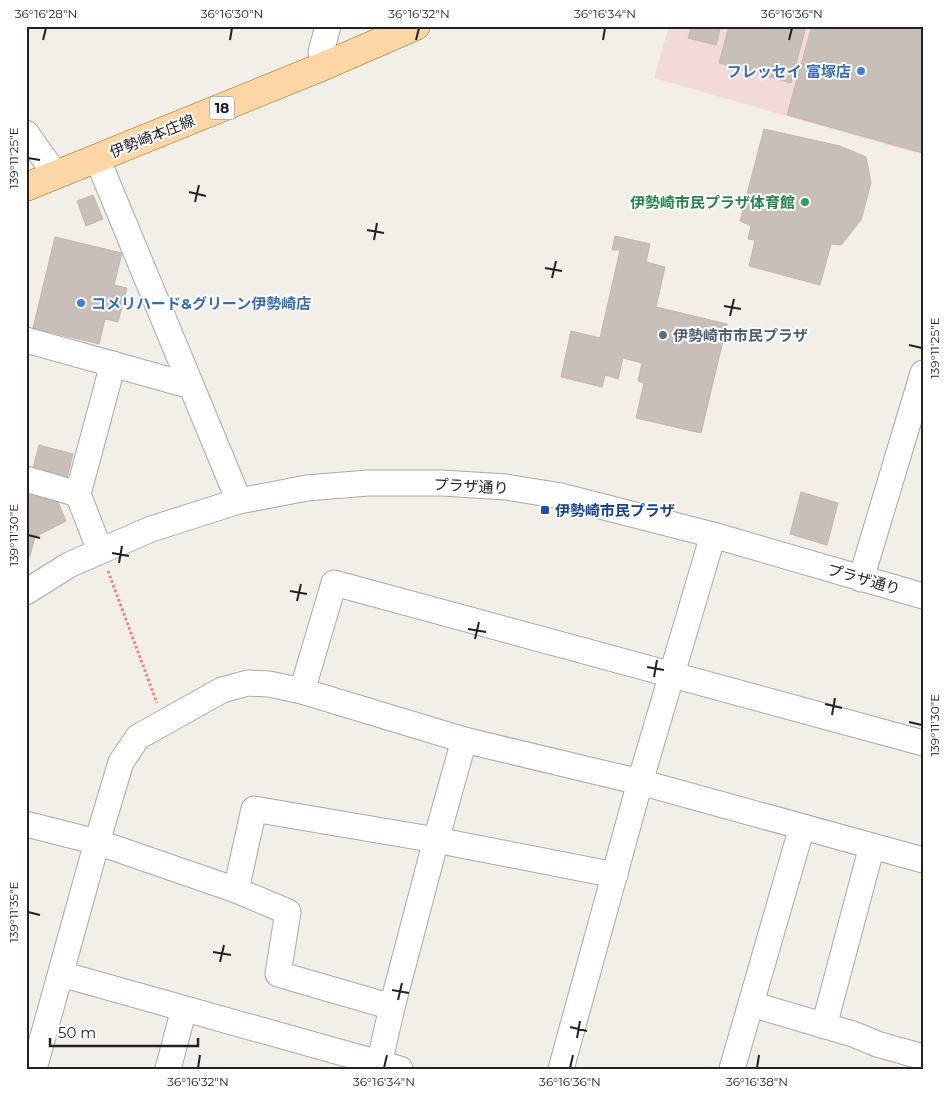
<svg xmlns="http://www.w3.org/2000/svg" width="949" height="1095" font-family="Montserrat,'Noto Sans JP',sans-serif">
	<style>
		.commercial { fill: #f2dad9 }
		.building { fill: #c7bfb8; stroke: #c4b6ab }
		.lines { fill: none; stroke-linecap: round; stroke-linejoin: round }
		.minor-casing { stroke: #a9a9a9; stroke-width: 27 }
		.major-casing { stroke: #a06b00; stroke-width: 29 }
		.path { stroke: #fa8072; stroke-width: 3; stroke-dasharray: 2.5 2.5; stroke-linecap: butt }
		.minor { stroke: #fff; stroke-width: 25 }
		.major { stroke: #fcd6a4; stroke-width: 28 }
		.ticks { fill: none; stroke: #222; stroke-width: 2 }
		.shop-dot { fill: #3f7fe0; stroke: #fff; stroke-width: 2 }
		.leisure-dot { fill: #2e9e5b; stroke: #fff; stroke-width: 2 }
		.service-dot { fill: #5c6f8a; stroke: #fff; stroke-width: 2 }
		.transit-dot { fill: #1a4fb4; stroke: #fff; stroke-width: 2 }
		.labels { text-anchor: middle; dominant-baseline: central; stroke-width: 4; stroke-linejoin: round; paint-order: stroke }
		.shield { fill: #fff; stroke: #646464; stroke-width: 1 }
		.shield-label { font-size: 14px; font-weight: bold; fill: #222 }
		.shop-label { font-size: 15px; font-weight: bold; fill: #366cbe; stroke: #fff; text-anchor: end }
		.street-label { font-size: 15px; fill: #222; stroke: #fff }
		.leisure-label { font-size: 15px; font-weight: bold; fill: #27864d; stroke: #fff; text-anchor: end }
		.service-label { font-size: 15px; font-weight: bold; fill: #4e5e75; stroke: #fff; text-anchor: start }
		.transit-label { font-size: 15px; font-weight: bold; fill: #164399; stroke: #fff; text-anchor: start }
		.neatline { fill: none; stroke: #222; stroke-width: 2 }
		.ticks-label { font-size: 12px; text-anchor: middle; fill: #222 }
	</style>
	<rect width="100%" height="100%" fill="#f2efe9"/>
	<polygon class="commercial" points="669,26 923,26 923,155 654,78"/>
	<g class="building">
		<polygon points="692,26 721,26 716,45 688,38"/>
		<polygon points="729,26 806,26 791,83 719,63"/>
		<polygon points="812,26 923,26 923,153 787,115"/>
		<polygon points="764,129 840,146 866,157 871,183 861,220 841,245 831,244 820,285 749,266 755,240 748,239 751,226 740,221"/>
		<polygon points="93,195 103,219 86,226 77,201"/>
		<polygon points="615,236 650,244 646,262 665,267 656,307 727,324 701,433 636,418 644,383 638,381 642,363 623,358 618,379 605,375 602,387 561,377 571,331 600,338 620,250 612,250"/>
		<polygon points="55,237 122,253 114,285 127,288 118,322 105,319 99,344 33,328"/>
		<polygon points="39,445 73,454 67,478 33,468"/>
		<polygon points="801,492 838,503 827,545 790,534"/>
		<polygon points="26,494 58,502 66,521 35,537 30,556 26,555"/>
	</g>
	<g class="lines">
		<defs>
			<g id="minor">
				<polyline points="324,66 321,52 328,26"/>
				<polyline points="26,133 56,175"/>
				<polyline points="97,158 239,501"/>
				<polyline points="26,340 191,386"/>
				<polyline points="26,479 78,494"/>
				<polyline points="100,551 78,494 113,364"/>
				<polyline points="861,579 923,373"/>
				<polyline points="26,592 69,565 151,529 239,501 307,488 368,483 442,483 506,487 561,496 713,535 923,596"/>
				<polyline points="302,691 334,583 923,743"/>
				<polyline points="26,824 97,842 236,890 254,809 436,840 615,875"/>
				<polyline points="236,890 288,912 278,974 392,1007"/>
				<polyline points="61,974 400,1069"/>
				<polyline points="751,1004 853,1034 877,1044 923,1057"/>
				<polyline points="824,1026 872,846"/>
				<polyline points="34,1069 97,842 121,762 138,737 222,690 248,683 269,684 302,691 464,740 640,782 923,860"/>
				<polyline points="168,1069 184,1009"/>
				<polyline points="378,1069 392,1007 436,840 464,740"/>
				<polyline points="561,1069 640,782 713,535"/>
				<polyline points="732,1069 802,827"/>
			</g>
			<polyline id="major" points="26,187 324,66 416,26"/>
		</defs>
		<use href="#minor" class="minor-casing"/>
		<use href="#major" class="major-casing"/>
		<polyline class="path" points="108,571 157,703"/>
		<use href="#minor" class="minor"/>
		<use href="#major" class="major"/>
	</g>
	<path class="ticks" d="M43 40 46 28M230 40 232 28M416 40 419 28M603 40 605 28M789 40 792 28M28 158 40 160M189 192 206 196M195 202 199 185M367 230 384 233M374 240 377 223M545 268 562 271M552 278 556 261M724 306 741 309M730 316 734 299M909 345 922 348M28 535 40 538M112 553 129 556M119 563 122 546M290 591 307 594M297 601 301 584M468 629 486 632M475 639 479 622M647 667 664 670M654 677 657 660M825 704 842 708M832 715 835 698M909 722 922 725M28 912 40 915M213 952 231 955M220 962 224 945M392 990 409 993M398 1000 402 983M570 1027 587 1031M577 1038 580 1021M198 1068 200 1055M384 1068 387 1055M570 1068 573 1055M757 1068 759 1055"/>
	<g class="shop-dot">
		<circle cx="861" cy="71" r="5"/>
		<circle cx="81" cy="303" r="5"/>
	</g>
	<circle class="leisure-dot" cx="805" cy="202" r="5"/>
	<circle class="service-dot" cx="663" cy="335" r="5"/>
	<rect class="transit-dot" x="540" y="505" width="10" height="10" rx="2.5"/>
	<g class="labels">
		<rect class="shield" x="209.5" y="96.5" width="25" height="23" rx="4"/>
		<g class="shield-label">
			<text x="222" y="108">18</text>
		</g>
		<g class="shop-label">
			<text x="851" y="71">フレッセイ 富塚店</text>
			<text x="91" y="303" text-anchor="start">コメリハード&amp;グリーン伊勢崎店</text>
		</g>
		<g class="street-label">
			<text transform="translate(152 136) rotate(-22)">伊勢崎本庄線</text>
			<text transform="translate(471 486) rotate(3)">プラザ通り</text>
			<text transform="translate(864 579) rotate(16)">プラザ通り</text>
		</g>
		<g class="leisure-label">
			<text x="795" y="202">伊勢崎市民プラザ体育館</text>
		</g>
		<g class="service-label">
			<text x="673" y="335">伊勢崎市市民プラザ</text>
		</g>
		<g class="transit-label">
			<text x="555" y="510">伊勢崎市民プラザ</text>
		</g>
	</g>
	<rect width="949" height="1095" fill="none" stroke="#ffffff" stroke-width="55"/>
	<path d="M50 1038v8h148v-8" fill="none" stroke="#222222" stroke-width="2.5"/>
	<text x="58" y="1038" font-size="15" fill="#222222" stroke="#ffffff" stroke-width="4" paint-order="stroke">50 m</text>
	<rect x="28" y="28" width="894" height="1040" class="neatline"/>
	<g class="ticks-label">
		<text x="46" y="18">36°16'28"N</text>
		<text x="232" y="18">36°16'30"N</text>
		<text x="419" y="18">36°16'32"N</text>
		<text x="605" y="18">36°16'34"N</text>
		<text x="792" y="18">36°16'36"N</text>
		<text transform="translate(14 158) rotate(-90)" y="4">139°11'25"E</text>
		<text transform="translate(935 348) rotate(-90)" y="4">139°11'25"E</text>
		<text transform="translate(14 535) rotate(-90)" y="4">139°11'30"E</text>
		<text transform="translate(935 725) rotate(-90)" y="4">139°11'30"E</text>
		<text transform="translate(14 912) rotate(-90)" y="4">139°11'35"E</text>
		<text x="198" y="1086">36°16'32"N</text>
		<text x="384" y="1086">36°16'34"N</text>
		<text x="570" y="1086">36°16'36"N</text>
		<text x="757" y="1086">36°16'38"N</text>
	</g>
</svg>
